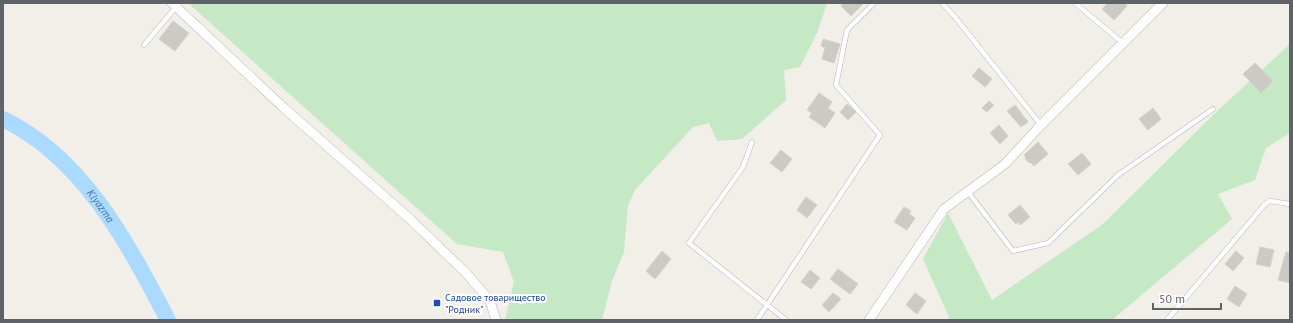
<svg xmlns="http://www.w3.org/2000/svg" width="1293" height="323" font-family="'PT Sans',sans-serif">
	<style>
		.green { fill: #c5e8c5 }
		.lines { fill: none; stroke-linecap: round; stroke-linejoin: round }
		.river { stroke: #aadaff; stroke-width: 16 }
		.building { fill: #cccac5; stroke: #d6d1c6 }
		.lane-casing { stroke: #b5b8bc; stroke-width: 5.5 }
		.street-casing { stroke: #b5b8bc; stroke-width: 10 }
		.lane { stroke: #fff; stroke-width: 4.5 }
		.street { stroke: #fff; stroke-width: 9 }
		.transit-dot { fill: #1a4fb4; stroke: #fff; stroke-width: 1.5 }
		.labels { text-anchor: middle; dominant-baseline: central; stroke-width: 4; stroke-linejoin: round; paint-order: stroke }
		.transit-label { font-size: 10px; fill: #164399; stroke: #fff; text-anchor: start }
		.water-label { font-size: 11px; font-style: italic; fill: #4174aa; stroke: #fff }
	</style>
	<rect width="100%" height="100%" fill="#f1efe8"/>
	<g class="green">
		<polygon points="188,3 827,3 817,33 800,67 784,70 786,100 742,139 717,141 709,123 693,127 635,190 628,205 624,252 612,281 602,320 505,320 514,282 503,252 457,244"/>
		<polygon points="1290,44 1290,133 1266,148 1255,180 1218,194 1232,219 1112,320 947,320 949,317 923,259 948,213 992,300 1103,224 1214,114"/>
	</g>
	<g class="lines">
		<path class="river" id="s1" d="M3 119C84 158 128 244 168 320"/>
	</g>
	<g class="building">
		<polygon points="843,3 864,3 851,16 841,6"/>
		<polygon points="1108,3 1125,3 1127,6 1114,20 1102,9"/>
		<polygon points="173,21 189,33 175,51 159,39"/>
		<polygon points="823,39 840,44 834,63 822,59 825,48 821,46"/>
		<polygon points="1255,63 1273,81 1261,93 1243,74"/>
		<polygon points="979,68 992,79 985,87 972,76"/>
		<polygon points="819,93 832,102 828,108 835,113 825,128 809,117 812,113 807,110"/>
		<polygon points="989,101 994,105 987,112 982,108"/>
		<polygon points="847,104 856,112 848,120 840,112"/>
		<polygon points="1015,105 1028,122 1021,127 1007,111"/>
		<polygon points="1153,108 1161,119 1148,130 1139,119"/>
		<polygon points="999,125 1008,136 1000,144 990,133"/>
		<polygon points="1038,142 1048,154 1034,166 1030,162 1029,163 1025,158 1026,157 1024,155"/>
		<polygon points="781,150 792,159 782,172 770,163"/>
		<polygon points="1082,153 1091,164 1078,175 1068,164"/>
		<polygon points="806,197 817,205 807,218 797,210"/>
		<polygon points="1020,205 1030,217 1020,225 1018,222 1016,224 1008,215"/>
		<polygon points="904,207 911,211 909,214 915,218 907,230 894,222"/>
		<polygon points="1260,247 1274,250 1270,267 1256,264"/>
		<polygon points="662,251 671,259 655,279 646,271"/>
		<polygon points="1236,251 1244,258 1233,271 1225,264"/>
		<polygon points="1286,252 1290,253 1290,283 1278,280"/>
		<polygon points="838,269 858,284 850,294 830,279"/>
		<polygon points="810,270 820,278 811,289 801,282"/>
		<polygon points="1235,286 1247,294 1239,307 1227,299"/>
		<polygon points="833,293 841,299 829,312 822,305"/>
		<polygon points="915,293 926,301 917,314 906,305"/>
	</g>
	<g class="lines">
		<defs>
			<g id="lane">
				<polyline points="942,3 955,17 1041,125"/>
				<polyline points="1075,3 1123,43"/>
				<polyline points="144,45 176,7"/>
				<polyline points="752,142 743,167 689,243 786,320"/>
				<polyline points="968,192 1013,251 1048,243 1118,175 1213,109"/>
				<polyline points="757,320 880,135 836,85 847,30 874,3"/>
				<polyline points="1167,320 1265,204 1270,201 1290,204"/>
			</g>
			<g id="street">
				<polyline points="172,3 284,108 410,219 467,274 490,301 496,320"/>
				<polyline points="869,320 944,209 1005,164 1041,125 1163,3"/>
			</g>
		</defs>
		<use href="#lane" class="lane-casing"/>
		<use href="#street" class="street-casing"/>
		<use href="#lane" class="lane"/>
		<use href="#street" class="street"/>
	</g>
	<rect class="transit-dot" x="433" y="299" width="8" height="8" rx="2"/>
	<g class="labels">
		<g class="transit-label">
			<text x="445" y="297">Садовое товарищество<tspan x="445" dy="12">"Родник"</tspan></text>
		</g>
		<g class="water-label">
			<text stroke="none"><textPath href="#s1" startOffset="132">Klyazma</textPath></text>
		</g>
	</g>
	<rect width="1293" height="323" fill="none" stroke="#5f6368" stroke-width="8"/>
	<path d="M1153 303v6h68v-6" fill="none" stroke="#5f6368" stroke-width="2"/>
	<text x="1159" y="303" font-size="12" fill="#5f6368" stroke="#ffffff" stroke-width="3" paint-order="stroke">50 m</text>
</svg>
